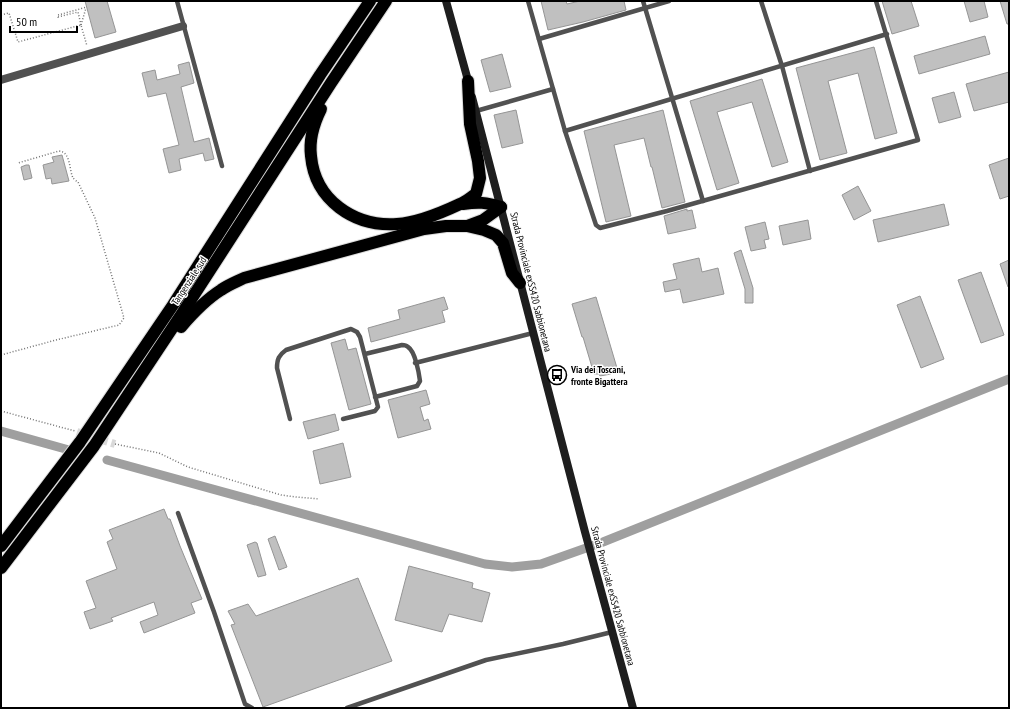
<svg xmlns="http://www.w3.org/2000/svg" width="1010" height="709" font-family="'PT Sans Narrow',sans-serif">
	<style>
		.lines { fill: none; stroke-linecap: round; stroke-linejoin: round }
		.canal { stroke: #9f9f9f; stroke-width: 9 }
		.building { fill: #c0c0c0; stroke: #959595 }
		.street-tunnel { stroke: #d9d9d9; stroke-width: 8; stroke-dasharray: 8 4; stroke-linecap: butt }
		.highway-casing { stroke: #dbdbdb; stroke-width: 14 }
		.path { stroke: #737373; stroke-width: 1.5; stroke-dasharray: 1 2; stroke-linecap: butt }
		.lane { stroke: #515151; stroke-width: 4.5 }
		.street { stroke: #515151; stroke-width: 8 }
		.secondary { stroke: #1e1e1e; stroke-width: 8 }
		.highway { stroke: #000; stroke-width: 12 }
		.labels { text-anchor: middle; dominant-baseline: central; stroke-width: 3; stroke-linejoin: round; paint-order: stroke }
		.street-label { font-size: 10px; fill: #000; stroke: #fff }
		.poi-label { font-size: 10px; font-weight: bold; fill: #000; stroke: #fff; text-anchor: start }
	</style>
	<rect width="100%" height="100%" fill="#fff"/>
	<g class="lines">
		<g class="canal">
			<polyline points="1,431 69,450"/>
			<polyline points="107,460 485,564 512,567 541,564 603,542 1009,379"/>
		</g>
	</g>
	<g class="building">
		<polygon points="85,1 107,1 116,32 95,38"/>
		<polygon points="541,1 566,1 567,4 580,1 624,1 626,10 583,22 548,30"/>
		<polygon points="882,1 911,1 919,26 892,34"/>
		<polygon points="964,1 984,1 988,17 970,22"/>
		<polygon points="1000,1 1009,1 1009,24 1007,24"/>
		<polygon points="985,36 990,54 919,74 914,56"/>
		<polygon points="874,47 897,133 875,139 858,73 828,81 847,153 820,160 796,68"/>
		<polygon points="502,54 511,87 490,92 481,60"/>
		<polygon points="189,62 194,83 181,87 194,142 209,138 214,159 205,161 203,153 179,159 181,170 169,173 163,149 179,145 166,93 148,97 142,73 155,70 157,80 180,74 178,65"/>
		<polygon points="1009,72 1009,102 974,111 966,84"/>
		<polygon points="762,79 788,162 772,167 752,102 717,112 739,183 717,190 690,101"/>
		<polygon points="954,92 961,117 939,123 932,98"/>
		<polygon points="516,110 523,143 502,148 494,115"/>
		<polygon points="663,110 685,202 662,208 652,167 651,167 644,138 614,145 631,216 606,222 584,131"/>
		<polygon points="62,155 69,181 52,184 51,178 46,179 43,165 54,162 52,157"/>
		<polygon points="1009,158 1009,196 1000,199 989,165"/>
		<polygon points="26,165 29,165 32,178 24,180 21,167"/>
		<polygon points="858,186 871,211 854,220 842,195"/>
		<polygon points="944,204 949,225 878,242 873,220"/>
		<polygon points="687,209 687,211 692,210 696,228 668,234 664,216"/>
		<polygon points="808,220 811,239 783,245 779,226"/>
		<polygon points="765,222 769,239 764,240 766,248 751,251 745,227"/>
		<polygon points="741,250 753,288 753,303 745,303 745,289 734,253"/>
		<polygon points="699,258 702,272 718,268 724,294 683,303 680,289 665,292 663,282 677,279 673,264"/>
		<polygon points="1009,260 1009,287 1008,287 1000,264"/>
		<polygon points="981,272 1004,335 981,343 958,280"/>
		<polygon points="920,296 944,359 921,368 897,305"/>
		<polygon points="444,297 448,309 442,311 445,322 371,342 368,328 400,319 398,310"/>
		<polygon points="596,297 617,368 610,370 611,374 600,376 599,374 594,374 583,337 582,337 572,304"/>
		<polygon points="345,339 348,350 356,348 371,404 349,410 331,343"/>
		<polygon points="426,390 430,404 420,407 424,421 428,419 431,429 398,438 388,400"/>
		<polygon points="335,414 339,430 308,439 303,422"/>
		<polygon points="343,443 351,477 320,484 313,451"/>
		<polygon points="164,509 168,519 170,519 180,546 202,599 191,603 195,613 144,633 140,622 158,615 154,602 111,618 113,621 90,629 84,612 96,608 86,581 117,569 107,542 113,539 109,530"/>
		<polygon points="275,536 287,567 279,570 268,539"/>
		<polygon points="255,542 257,543 266,575 258,577 247,545"/>
		<polygon points="409,566 473,583 472,588 490,593 482,622 449,614 442,632 395,620"/>
		<polygon points="358,578 392,661 263,707 231,625 235,624 228,611 248,604 256,616"/>
	</g>
	<g class="lines">
		<polyline class="street-tunnel" points="77,432 115,444"/>
		<defs>
			<g id="highway">
				<path d="M321 109C314 123 309 140 311 156 315 200 354 227 397 224 416 223 443 212 460 204 466 202 471 197 476 194L480 178 478 161 470 124 468 81"/>
				<path d="M463 204C478 202 486 202 501 207"/>
				<polyline points="467,226 483,220 501,207"/>
				<path d="M181 327C193 313 205 300 221 290 228 285 236 282 244 278L424 229 446 226H467L484 230 496 235 503 243 512 273 520 283"/>
				<polyline points="1,546 80,442 173,305 320,75 370,1"/>
				<polyline points="1,568 94,446 183,312 331,83 386,1"/>
			</g>
		</defs>
		<use href="#highway" class="highway-casing"/>
		<g class="path">
			<polyline points="1,15 9,13 18,42 81,25 87,46"/>
			<polyline points="81,25 78,12 58,17 58,15 87,7"/>
			<polyline points="81,25 86,8"/>
			<path d="M1 355 56 340 119 325 124 318 95 218 78 182C77 182 74 179 73 178 69 170 71 152 59 151L18 163"/>
			<polyline points="1,411 75,431"/>
			<polyline points="115,444 159,453 188,467 281,495 296,497 319,499"/>
		</g>
		<g class="lane">
			<polyline points="177,1 222,166"/>
			<polyline points="528,1 565,131 596,225 600,228 667,211 918,140 876,1"/>
			<polyline points="643,1 703,201"/>
			<polyline points="761,1 782,66 810,171"/>
			<polyline points="539,39 669,1"/>
			<polyline points="476,111 553,89"/>
			<polyline points="565,131 887,34"/>
			<path d="M365 354 402 345C404 345 407 346 408 347 415 351 419 373 420 381L417 386 375 397"/>
			<polyline points="415,363 533,333"/>
			<path d="M290 419 277 368C277 359 279 355 286 350L351 329 357 332 360 337 378 407 375 411 343 419"/>
			<polyline points="178,513 214,612 245,704 252,708"/>
			<polyline points="347,708 486,660 563,644 612,632"/>
		</g>
		<polyline class="street" points="1,80 183,26"/>
		<g class="secondary">
			<polyline points="446,1 469,84"/>
			<polyline points="472,97 585,532 633,708"/>
		</g>
		<use href="#highway" class="highway"/>
	</g>
	<defs>
		<symbol id="bus-ring" viewBox="-11 -11 22 22"><circle r="9.5" fill="#fff" stroke="#000" stroke-width="1.5"/><path d="M-5-6H5V4H4V6H2V4H-2V6H-4V4H-5ZM-3.5-4V0h7V-4ZM-3.5 1.2v1.5H-2V1.2ZM2 1.2v1.5H3.5V1.2Z" fill="#000"/></symbol>
	</defs>
	<g fill-rule="evenodd">
		<use href="#bus-ring" x="546" y="364" width="22" height="22"/>
	</g>
	<g class="labels">
		<g class="street-label">
			<text transform="translate(189 281) rotate(-57)">Tangenziale sud</text>
			<text transform="translate(531 282) rotate(76)">Strada Provinciale exSS420 Sabbionetana</text>
			<text transform="translate(613 596) rotate(75)">Strada Provinciale exSS420 Sabbionetana</text>
		</g>
		<g class="poi-label">
			<text x="571" y="369">Via dei Toscani,<tspan x="571" dy="12">fronte Bigattera</tspan></text>
		</g>
	</g>
	<rect width="1010" height="709" fill="none" stroke="#000000" stroke-width="4"/>
	<path d="M10 26v6h67v-6" fill="none" stroke="#000000" stroke-width="2"/>
	<text x="16" y="26" font-size="12" fill="#000000" stroke="#ffffff" stroke-width="3" paint-order="stroke">50 m</text>
</svg>
